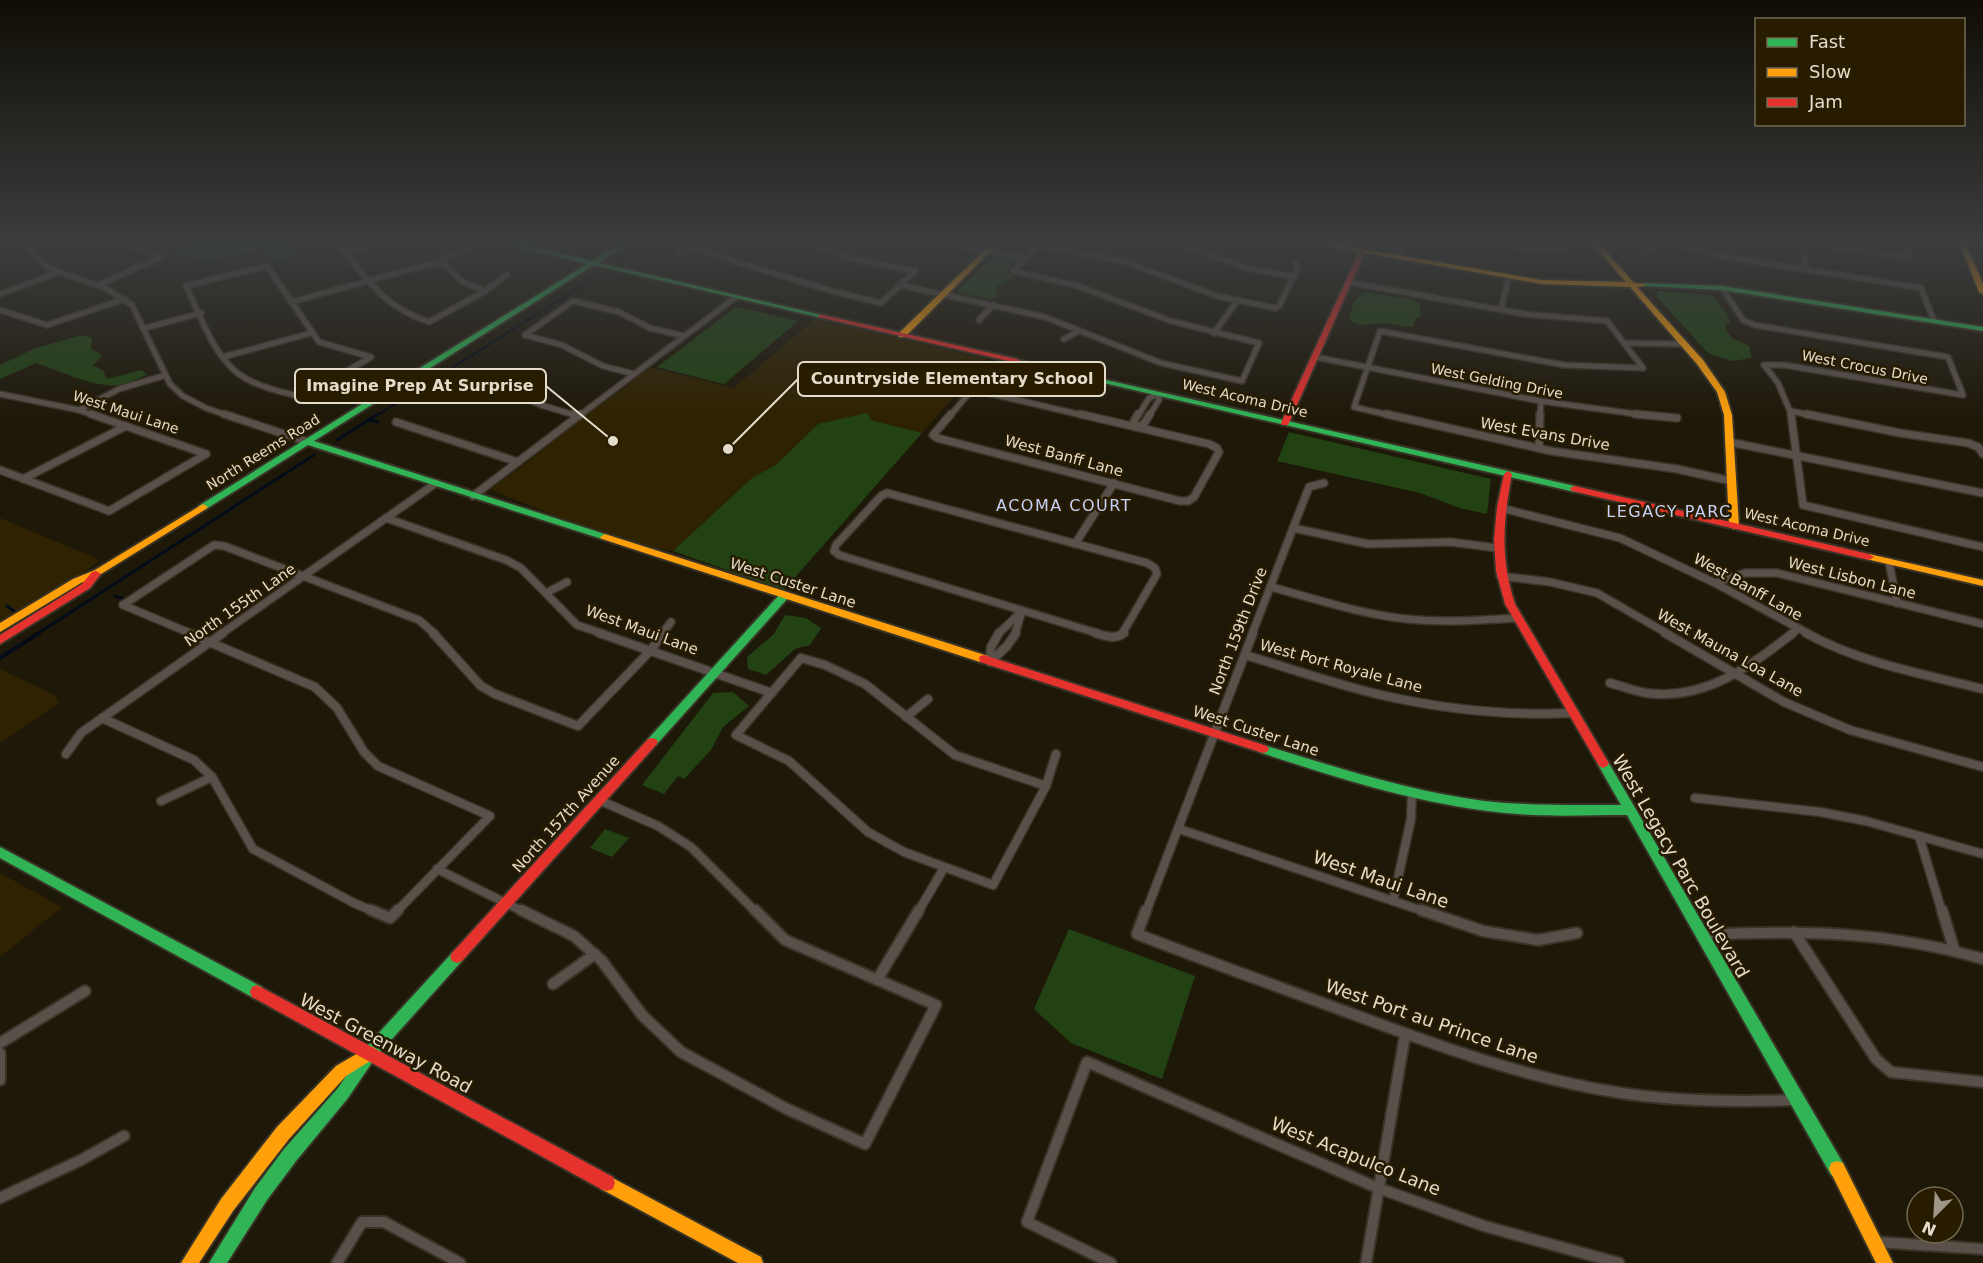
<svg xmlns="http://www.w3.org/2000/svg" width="1983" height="1263" font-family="'DejaVu Sans',sans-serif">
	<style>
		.built { fill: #2f2201 }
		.green { fill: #224213 }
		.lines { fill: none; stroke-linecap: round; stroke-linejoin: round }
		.stream-far2 { stroke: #030c18; stroke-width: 2 }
		.stream-far1 { stroke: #030c18; stroke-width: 3 }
		.stream { stroke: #030c18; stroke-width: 4 }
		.street-far3-casing { stroke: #383326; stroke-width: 8 }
		.street-far2-casing { stroke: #383326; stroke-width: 10 }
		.street-far1-casing { stroke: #383326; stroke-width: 11 }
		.street-casing { stroke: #383326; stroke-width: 14 }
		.fast-casing { stroke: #383326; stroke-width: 4 }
		.slow-casing { stroke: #383326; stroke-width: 4 }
		.jam-casing { stroke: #383326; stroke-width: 4 }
		.street-far3 { stroke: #5a504a; stroke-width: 5 }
		.street-far2 { stroke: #5a504a; stroke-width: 7 }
		.street-far1 { stroke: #5a504a; stroke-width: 8 }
		.street { stroke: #5a504a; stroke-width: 10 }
		.fast { fill: #30b455; fill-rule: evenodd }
		.slow { fill: #ff9f0a; fill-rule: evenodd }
		.jam { fill: #e5322d; fill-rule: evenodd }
		.labels { text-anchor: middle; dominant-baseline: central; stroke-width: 5; stroke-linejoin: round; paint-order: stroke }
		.far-street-label { font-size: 14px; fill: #e3dccb; stroke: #271c00 }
		.street-label { font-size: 15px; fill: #e3dccb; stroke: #271c00 }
		.neighbourhood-label { font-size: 16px; letter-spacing: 1.5px; fill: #c6d0fa; stroke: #271c00 }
		.near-street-label { font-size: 18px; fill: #e3dccb; stroke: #271c00 }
		.leader { fill: none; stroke: #e3dccb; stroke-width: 2 }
		.callout-dot { fill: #e3dccb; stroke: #271c00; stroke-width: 2 }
		.callout { fill: #271c00; stroke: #e3dccb; stroke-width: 2 }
		.callout-label { font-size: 16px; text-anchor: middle; font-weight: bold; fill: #e3dccb }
	</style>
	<rect width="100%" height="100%" fill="#1e1809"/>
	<g class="built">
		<polygon points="815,319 987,359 922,433 871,420 818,424 776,465 753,477 673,551 658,549 556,516 489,489 519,469 595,408 618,393 649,367 734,388"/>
		<polygon points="0,518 100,560 76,578 0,622"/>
		<polygon points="0,669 55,695 59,703 0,743"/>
		<polygon points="0,873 62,907 0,957"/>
	</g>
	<g class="green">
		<polygon points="198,242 283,242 298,255 279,261 271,260 264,249 206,261 176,252"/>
		<polygon points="992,257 1014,261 1006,272 1014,277 995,288 998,296 990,299 956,292"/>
		<polygon points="1659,291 1712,295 1727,314 1730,323 1725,325 1725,329 1732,338 1749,346 1752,358 1732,361 1708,353 1656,296"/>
		<path d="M1365 292 1408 299 1419 303 1421 316 1415 319 1413 327C1403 327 1393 323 1383 323 1370 323 1360 329 1349 319L1353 303Z"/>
		<polygon points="736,307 798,321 724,384 657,367"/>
		<path d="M82 335 92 338 91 349 102 355 93 366 103 370 107 379 142 370 147 375C138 378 129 383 120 385 97 389 58 370 36 363L0 379V365L36 348Z"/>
		<polygon points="867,413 871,420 922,433 784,590 673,551 753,477 776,465 818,424"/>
		<polygon points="1289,432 1491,479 1487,514 1460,508 1420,493 1277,461"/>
		<polygon points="785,615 806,618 821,628 810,645 795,649 766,675 748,669 747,657 773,635"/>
		<polygon points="733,692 749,706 723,727 711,750 684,779 678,776 664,794 642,785 713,693"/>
		<polygon points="605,829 629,838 612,857 590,848"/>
		<polygon points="1069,929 1195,976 1162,1079 1071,1043 1034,1009"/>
	</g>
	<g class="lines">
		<g class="stream-far2">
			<polyline points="616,263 649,242"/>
			<polyline points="376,416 602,273"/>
		</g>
		<g class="stream-far1">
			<polyline points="368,420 378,422"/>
			<polyline points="337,440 378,414"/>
			<polyline points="115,596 122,598"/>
			<polyline points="7,606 14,611"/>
			<polyline points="37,634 314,455"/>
		</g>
		<polyline class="stream" points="0,658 39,633"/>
		<defs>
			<g id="street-far3">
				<polyline points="23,242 48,268 105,288 132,305 170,384 183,396 206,408 229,416"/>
				<polyline points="120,242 163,256"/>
				<path d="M336 242C368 278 380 305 429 322L485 291 507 275"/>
				<polyline points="809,242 853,259 915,271"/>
				<polyline points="942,242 1025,258"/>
				<polyline points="1174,242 1244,267 1295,277"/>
				<polyline points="1479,242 1559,251 1568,248 1564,242"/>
				<polyline points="1669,242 1721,256 1921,288 1934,321"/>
				<polyline points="1801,242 1807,270"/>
				<polyline points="1808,242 1910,258 1905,242"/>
				<polyline points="689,247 832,291 881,303 915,271"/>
				<polyline points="1648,249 1663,242"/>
				<polyline points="345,252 379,244"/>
				<polyline points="679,254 695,242"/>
				<polyline points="1398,258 1404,242"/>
				<polyline points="441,261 463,282 485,291"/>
				<path d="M267 266 319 342 371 357 302 397C283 392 262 388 245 378 214 360 201 316 186 286Z"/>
				<polyline points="1348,282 1524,314 1607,321 1643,368"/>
				<polyline points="98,285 163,256"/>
				<polyline points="900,285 1045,317 1161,363 1242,381 1259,343 1171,321 1078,286 1013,271 1038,245 1123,261 1217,296 1275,308 1279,306 1298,268 1295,263"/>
				<polyline points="1722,288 1743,320 1754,325 1948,357 1963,395 1784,365 1764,365 1778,383 1792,416"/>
				<polyline points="0,294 57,273"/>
				<polyline points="291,302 434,263 483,242"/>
				<polyline points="1501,309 1509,277"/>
				<polyline points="0,310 47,325 125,299"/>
				<polyline points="979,320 993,305"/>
				<polyline points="145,328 201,313"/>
				<polyline points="1214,333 1238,300"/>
				<polyline points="1064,339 1079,331"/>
				<polyline points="1625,343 1684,344"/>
				<polyline points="223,357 311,333"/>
				<polyline points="1315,357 1540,401 1651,416"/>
				<polyline points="634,374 603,366 562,345 525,335 573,301 619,312 650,328 684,336"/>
				<polyline points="469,375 541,405 578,416"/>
				<polyline points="0,394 79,410 95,416"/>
				<polyline points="79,410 119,389 166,375"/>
				<polyline points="1791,411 1814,416"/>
				<polyline points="579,416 736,297"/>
				<polyline points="950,416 970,392 975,390 1086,416"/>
				<polyline points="1138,416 1149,398 1158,394 1159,400 1149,416"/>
				<polyline points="1393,416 1354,407 1380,331 1564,365 1643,368"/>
				<polyline points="1540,416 1541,402"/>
			</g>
			<g id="street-far2">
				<polyline points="91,414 206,454"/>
				<polyline points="224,414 308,442"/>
				<polyline points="573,414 579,416"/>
				<polyline points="951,414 933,435 937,438 1180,501 1188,501 1194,497 1219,452 1217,448 1209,444 1080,414"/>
				<polyline points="1138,414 1134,421 1136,427 1144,424 1150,414"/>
				<polyline points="1386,414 1551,451 1677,469 1731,481"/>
				<polyline points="1635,414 1677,418"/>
				<polyline points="1791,414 1803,505 1983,547"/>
				<polyline points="1806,414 1900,433 1968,443 1978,447 1983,454"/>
				<polyline points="396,422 518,462"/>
				<polyline points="1729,442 1983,493"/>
				<polyline points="1539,448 1540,414"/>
				<polyline points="0,470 109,511 206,454"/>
				<polyline points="23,479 126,426"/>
				<polyline points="473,496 581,414"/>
				<polyline points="1501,508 1620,538 1715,583 1809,634"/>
				<polyline points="386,518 506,560 521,568 577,625 604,634"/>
				<polyline points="1293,528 1368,544 1451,542 1497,548"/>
				<polyline points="1075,544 1114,483"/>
				<polyline points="1889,562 1897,603"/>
				<polyline points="1500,576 1550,582 1597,593 1668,634"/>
				<polyline points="1715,583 1745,573 1777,573 1983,624"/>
				<path d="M1271 587C1316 599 1360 614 1407 619 1444 623 1481 620 1518 618"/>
				<polyline points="546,593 567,582"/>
				<polyline points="123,605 214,545 224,546 419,620 435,634"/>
				<polyline points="123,605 192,634"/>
				<polyline points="221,634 436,483"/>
				<polyline points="662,634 671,622"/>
				<polyline points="998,634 1022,611 1015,634"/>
				<polyline points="1100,634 839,555 834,551 836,545 881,496 887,493 1147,563 1155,568 1157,574 1122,634"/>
				<polyline points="1252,634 1309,487 1324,483"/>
				<polyline points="1791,634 1798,629"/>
			</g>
			<g id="street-far1">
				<polyline points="188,633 315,687 337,708 364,752 378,766 490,816 396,912"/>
				<polyline points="433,633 481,686 495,694 578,726 651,650 663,633"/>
				<polyline points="599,633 772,693"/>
				<polyline points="999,633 991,647 990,662 1007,646 1016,633"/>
				<path d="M1095 633C1105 636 1115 640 1124 633"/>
				<polyline points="1665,633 1784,702 1850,730 1983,767"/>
				<path d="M1806 633C1860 663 1923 674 1983 689"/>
				<path d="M1245 655C1289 668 1332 683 1377 694 1441 709 1506 716 1572 713"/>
				<polygon points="801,658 825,665 865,684 955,755 1046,786 993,885 904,852 868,832 789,761 736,735"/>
				<path d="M1610 683C1622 686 1634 691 1646 693 1705 701 1749 667 1793 633"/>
				<polyline points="906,717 928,699"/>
				<polyline points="102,718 194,760 212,777 253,849 354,903 375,912"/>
				<polyline points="66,754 81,733 223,633"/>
				<polyline points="1046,786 1056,754"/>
				<polyline points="1695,798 1820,812 1866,821 1983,854"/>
				<polyline points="599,800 658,826 691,847 756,912"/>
				<polyline points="161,801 212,777"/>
				<polyline points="1179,829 1426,912"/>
				<polyline points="1919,836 1942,912"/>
				<polyline points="437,869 524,912"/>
				<polyline points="1393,901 1411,819 1412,792"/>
				<polyline points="918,912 944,868"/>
				<polyline points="1146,912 1253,633"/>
			</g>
			<g id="street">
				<polyline points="371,910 390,918 398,910"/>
				<polyline points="521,910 574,936 602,961 642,1015 681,1052 787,1109 865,1144 936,1005 785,940 755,910"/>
				<path d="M1146 910 1137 934C1209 962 1282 988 1355 1015 1441 1047 1529 1079 1621 1093 1679 1102 1739 1102 1798 1100"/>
				<polyline points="1421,910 1483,931 1538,940 1577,933"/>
				<polyline points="1942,910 1954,949"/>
				<polyline points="1794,932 1876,1059 1891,1072 1983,1082"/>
				<path d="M1703 935C1802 930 1887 931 1983 959"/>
				<polyline points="877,980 919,910"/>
				<polyline points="553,984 595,954"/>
				<polyline points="0,1043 85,991"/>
				<polyline points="0,1053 0,1080"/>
				<polyline points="0,1198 81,1160 124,1136"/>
				<polyline points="1876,1242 1983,1249"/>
				<polyline points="337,1263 362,1222 384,1222 460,1263"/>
				<polyline points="1111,1263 1027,1222 1087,1062 1378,1188 1484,1226 1619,1263"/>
				<polyline points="1366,1263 1405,1035"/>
			</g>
			<g id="fast">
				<polygon points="498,242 512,242 592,261 622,242 630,242 599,263 826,316 822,318 594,265 314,441 608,535 610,537 608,539 602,539 308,445 206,509 200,509 198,507 200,505 587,264"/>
				<polygon points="1643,283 1722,286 1983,327 1983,331 1722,290 1641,286 1640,285"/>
				<polygon points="1014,359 1575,486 1580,489 1575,492 1017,363 1013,361"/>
				<polygon points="784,593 789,596 788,598 656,745 648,745 646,742 648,739 780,594"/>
				<path d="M1263 745C1336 767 1408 791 1484 801 1530 806 1575 805 1621 805L1597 763 1599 760 1603 758 1607 760 1843 1163 1845 1169 1843 1175 1837 1177 1831 1175 1627 815C1590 815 1553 817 1517 814 1428 807 1343 780 1259 752L1257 749 1259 746Z"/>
				<polygon points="0,847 262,987 264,992 262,997 257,999 252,997 0,858"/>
				<polygon points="457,951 462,953 464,957 462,961 375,1058 348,1098 296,1161 267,1200 227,1263 209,1263 255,1188 284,1149 338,1088 365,1048 452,953"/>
			</g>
			<g id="slow">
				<polygon points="993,242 1000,242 905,337 899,337 899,333"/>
				<polygon points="1303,242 1321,242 1542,280 1626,282 1591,242 1598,242 1634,283 1645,284 1645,286 1637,287 1703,360 1725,392 1732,415 1739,526 1734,529 1729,526 1724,415 1717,392 1697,364 1630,287 1542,284"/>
				<polygon points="1959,242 1965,242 1983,284 1983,294 1979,292"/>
				<polygon points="203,504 208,507 206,509 101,574 81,583 0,632 0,623 73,579 95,570"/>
				<polygon points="605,534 988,656 989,659 988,662 980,662 602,539 600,537"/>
				<polygon points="1869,554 1983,580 1983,586 1866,559 1864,557"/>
				<polygon points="370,1046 375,1048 377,1053 375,1058 346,1076 289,1139 233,1211 199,1263 181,1263 221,1199 277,1127 336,1066"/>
				<polygon points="1837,1161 1843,1163 1893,1263 1876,1263 1829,1169 1831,1163"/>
				<polygon points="607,1175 761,1257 763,1263 738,1263 601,1189 599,1183 601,1177"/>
			</g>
			<g id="jam">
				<polygon points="1362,250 1365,252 1289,423 1288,425 1282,425 1281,423 1359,252"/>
				<polygon points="819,314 1017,359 1021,361 1017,363 822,318 819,318"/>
				<path d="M1508 471 1512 474C1503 521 1500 558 1515 604L1607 760 1609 763 1607 766 1603 768 1599 766 1505 604 1496 571 1494 539 1497 507 1504 474Z"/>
				<polygon points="1575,486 1869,554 1874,557 1869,560 1572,491 1570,489 1572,487"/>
				<polygon points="96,571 101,574 90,588 0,644 0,635 82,584 92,572"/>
				<polygon points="984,655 1267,746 1269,749 1267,752 1263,753 980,662 979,659 980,656"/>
				<polygon points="652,738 656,739 658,742 656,745 462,961 457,963 452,961 450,957 452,953 648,739"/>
				<polygon points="257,985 613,1177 615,1183 613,1189 607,1191 601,1189 252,997 250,992 252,987"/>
			</g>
		</defs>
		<use href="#street-far3" class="street-far3-casing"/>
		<use href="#street-far2" class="street-far2-casing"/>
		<use href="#street-far1" class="street-far1-casing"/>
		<use href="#street" class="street-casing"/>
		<use href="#fast" class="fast-casing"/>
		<use href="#slow" class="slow-casing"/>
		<use href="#jam" class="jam-casing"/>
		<use href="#street-far3" class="street-far3"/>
		<use href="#street-far2" class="street-far2"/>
		<use href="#street-far1" class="street-far1"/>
		<use href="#street" class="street"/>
		<use href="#fast" class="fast"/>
		<use href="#slow" class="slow"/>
		<use href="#jam" class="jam"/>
	</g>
	<linearGradient id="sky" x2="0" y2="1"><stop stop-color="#100d05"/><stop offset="0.58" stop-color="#3b3d3e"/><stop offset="1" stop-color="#3b3d3e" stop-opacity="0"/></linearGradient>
	<rect width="1983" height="419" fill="url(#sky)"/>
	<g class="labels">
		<g class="far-street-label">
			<text transform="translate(1865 367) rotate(11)">West Crocus Drive</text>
			<text transform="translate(1497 381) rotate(11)">West Gelding Drive</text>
			<text transform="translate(1245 398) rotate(13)">West Acoma Drive</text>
			<text transform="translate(126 412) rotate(18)">West Maui Lane</text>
			<text transform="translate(263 452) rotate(-32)">North Reems Road</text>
			<text transform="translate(1807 527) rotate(13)">West Acoma Drive</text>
		</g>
		<g class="street-label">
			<text transform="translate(1545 434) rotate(10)">West Evans Drive</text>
			<text transform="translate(1064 456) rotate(15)">West Banff Lane</text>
			<text transform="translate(1852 578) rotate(14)">West Lisbon Lane</text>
			<text transform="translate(793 583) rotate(18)">West Custer Lane</text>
			<text transform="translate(1748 587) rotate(29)">West Banff Lane</text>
			<text transform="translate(240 605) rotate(-35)">North 155th Lane</text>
			<text transform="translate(642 630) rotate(20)">West Maui Lane</text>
			<text transform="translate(1238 631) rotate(-69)">North 159th Drive</text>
			<text transform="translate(1730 653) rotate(29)">West Mauna Loa Lane</text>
			<text transform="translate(1341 666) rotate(15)">West Port Royale Lane</text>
			<text transform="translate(1256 731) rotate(18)">West Custer Lane</text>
			<text transform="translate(566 814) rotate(-48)">North 157th Avenue</text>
		</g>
		<g class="neighbourhood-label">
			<text x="1064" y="505">ACOMA COURT</text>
			<text x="1669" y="511">LEGACY PARC</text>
		</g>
		<g class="near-street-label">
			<text transform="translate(1681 866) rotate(60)">West Legacy Parc Boulevard</text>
			<text transform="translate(1381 879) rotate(19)">West Maui Lane</text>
			<text transform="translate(1432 1021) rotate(19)">West Port au Prince Lane</text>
			<text transform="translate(386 1043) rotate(28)">West Greenway Road</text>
			<text transform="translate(1356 1156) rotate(22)">West Acapulco Lane</text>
		</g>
	</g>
	<path class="leader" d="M728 449L798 379M613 441L546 386"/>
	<g class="callout-dot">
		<circle cx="728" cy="449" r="6"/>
		<circle cx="613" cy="441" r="6"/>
	</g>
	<g class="callout">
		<rect x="798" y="362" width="307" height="34" rx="6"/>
		<rect x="295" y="369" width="251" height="34" rx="6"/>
	</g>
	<g class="callout-label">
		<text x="952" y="384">Countryside Elementary School</text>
		<text x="420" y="391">Imagine Prep At Surprise</text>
	</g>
	<rect x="1755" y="18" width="210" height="108" fill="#271c00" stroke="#726951" stroke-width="1.5"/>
	<rect x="1767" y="38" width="30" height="9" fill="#30b455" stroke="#726951" stroke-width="1.5"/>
	<text x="1809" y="48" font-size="18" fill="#e3dccb">Fast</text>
	<rect x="1767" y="68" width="30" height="9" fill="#ff9f0a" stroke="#726951" stroke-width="1.5"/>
	<text x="1809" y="78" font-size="18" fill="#e3dccb">Slow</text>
	<rect x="1767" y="98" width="30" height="9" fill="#e5322d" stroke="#726951" stroke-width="1.5"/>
	<text x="1809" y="108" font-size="18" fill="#e3dccb">Jam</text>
	<g transform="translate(1935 1215) rotate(204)"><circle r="28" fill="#271c00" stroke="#726951" stroke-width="1.5"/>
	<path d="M0-4.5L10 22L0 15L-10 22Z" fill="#9e9787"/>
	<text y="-9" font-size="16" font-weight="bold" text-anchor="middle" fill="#e3dccb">N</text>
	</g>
</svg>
